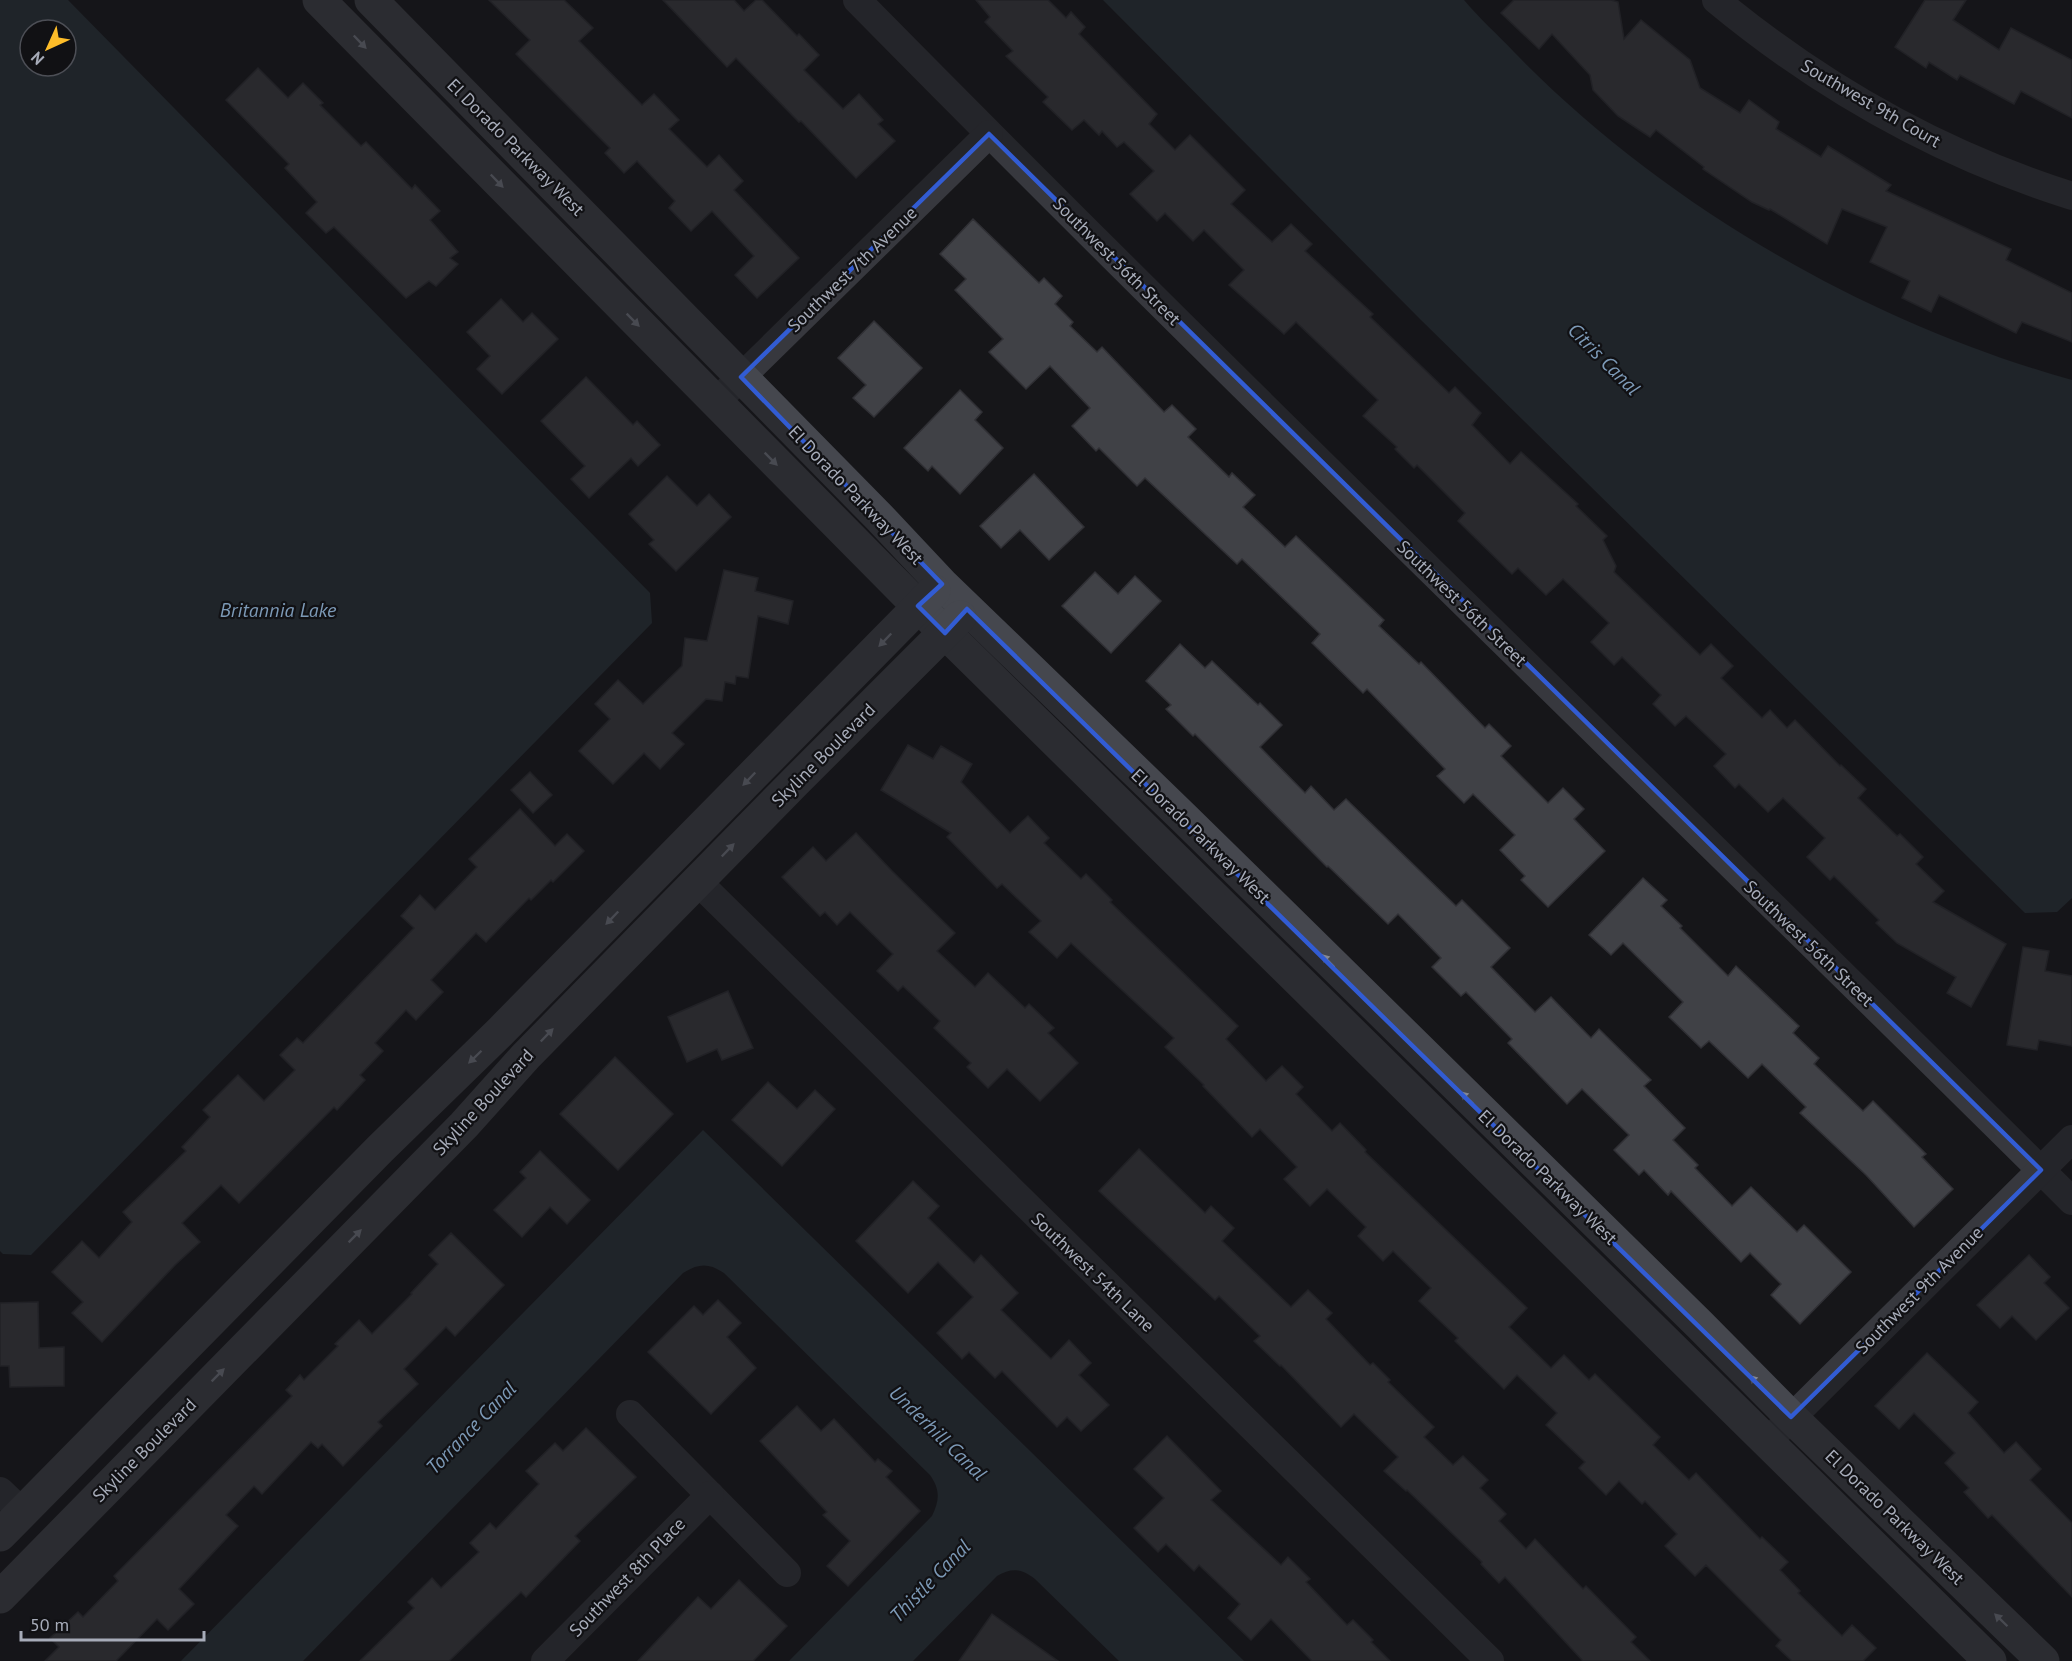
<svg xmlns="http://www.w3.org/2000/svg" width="2072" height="1661" font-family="'PT Sans',sans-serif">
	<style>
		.water { fill: #2b353d; fill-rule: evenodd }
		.building { fill: #404146; stroke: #303035; stroke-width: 1.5 }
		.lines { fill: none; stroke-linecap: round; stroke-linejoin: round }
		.street { stroke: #37383e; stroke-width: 28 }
		.secondary { stroke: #45474e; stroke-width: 33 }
		.oneway { fill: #858994 }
		.marked { fill: none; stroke: #325cd3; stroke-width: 4.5; stroke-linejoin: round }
		.labels { text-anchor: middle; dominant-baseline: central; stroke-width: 4.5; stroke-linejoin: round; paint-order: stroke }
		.street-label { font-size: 18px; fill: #a7acb9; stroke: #111114 }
		.water-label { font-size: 20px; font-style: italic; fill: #7c99b6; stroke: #111114 }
	</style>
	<rect width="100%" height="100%" fill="#161619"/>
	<g class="water">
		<path d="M0 0H68L650 593 652 623 31 1255 3 1254 0 1251ZM30 30H66V66H30Z"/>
		<path d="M1103 0H1464C1479 18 1498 35 1514 52 1663 205 1867 323 2072 380V898L2057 912 2025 913 1421 320Z"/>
		<path d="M703 1130 1244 1661H1119L1035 1579C1022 1569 1012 1567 997 1576L913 1661H789L932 1516C940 1500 940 1489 930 1475L724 1273C709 1263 699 1263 683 1273L303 1661H181Z"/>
	</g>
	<g class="building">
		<polygon points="489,0 564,0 593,28 579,41 642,105 654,94 679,120 669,129 707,167 719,155 743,181 734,190 799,258 757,298 735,275 754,256 712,211 691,231 669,208 675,201 637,161 624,173 605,153 610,148 516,54 530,40"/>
		<polygon points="663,0 734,0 744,11 756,0 762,0 797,36 799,34 819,55 804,70 843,109 859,94 883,120 878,124 895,141 856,178 801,121 799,122 736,58 727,67"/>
		<polygon points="976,0 1048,0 1066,18 1071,12 1085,27 1079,34 1157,114 1149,124 1175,150 1190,135 1245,190 1231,204 1272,242 1291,224 1312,244 1305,251 1373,314 1370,317 1449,393 1455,387 1481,413 1472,425 1510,464 1521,452 1578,504 1576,506 1607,536 1603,540 1616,566 1614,572 1700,655 1711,644 1733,666 1721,678 1762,718 1770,710 1787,728 1795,720 1840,766 1841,765 1866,789 1858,798 1897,836 1900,834 1923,857 1916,864 1944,891 1933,902 2006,944 1971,1007 1947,993 1956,977 1897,943 1876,923 1879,920 1834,876 1830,880 1807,857 1825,838 1783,798 1768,812 1739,784 1735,788 1714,766 1726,754 1686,716 1675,726 1653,704 1661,695 1622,657 1614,665 1591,642 1609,623 1563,579 1546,595 1518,568 1512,574 1458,521 1465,513 1417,465 1414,468 1395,449 1397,447 1363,416 1378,400 1296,322 1284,334 1229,285 1244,270 1204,230 1193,241 1165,213 1157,221 1130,194 1154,171 1124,142 1117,147 1102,131 1099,135 1084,120 1072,130 1043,102 1048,97 1006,56 1013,51 985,22 990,17"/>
		<polygon points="1514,0 1611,0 1618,2 1624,39 1641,20 1690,60 1700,88 1740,113 1749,100 1779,122 1776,129 1821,157 1828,146 1891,185 1886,191 2011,249 2006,260 2072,293 2072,342 2022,322 2016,333 1939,295 1931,312 1902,298 1910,281 1870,262 1887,227 1842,209 1827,244 1770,209 1769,210 1752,202 1703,169 1704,167 1656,130 1650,137 1618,116 1593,90 1590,75 1552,34 1539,49 1501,13"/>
		<polygon points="1925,0 1966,0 1953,20 1999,50 2011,28 2072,60 2072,118 2021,91 2014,104 1960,75 1957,80 1929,62 1926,68 1895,47"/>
		<polygon points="258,68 288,98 303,83 323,103 320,105 361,146 366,142 412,189 415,185 440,211 430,220 458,252 450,258 458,264 436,286 429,281 406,298 334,227 326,233 306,213 317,202 285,168 289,164 226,100"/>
		<polygon points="973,219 1039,283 1044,278 1062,296 1055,304 1073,322 1070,326 1097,352 1102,347 1164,412 1172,405 1196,429 1188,437 1229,477 1232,473 1255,495 1243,507 1285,547 1296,536 1384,620 1379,626 1419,664 1421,662 1485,728 1489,724 1511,746 1501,756 1548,803 1563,788 1584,809 1574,819 1605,851 1548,907 1521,880 1525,876 1500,850 1515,835 1473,794 1464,803 1437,776 1445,769 1367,689 1363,693 1312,643 1320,634 1242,559 1237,564 1145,478 1137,486 1099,448 1096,451 1072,426 1090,408 1050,366 1026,389 989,352 1003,339 955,290 966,279 940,254"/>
		<polygon points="501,299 523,322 532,313 558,339 502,394 477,369 490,356 467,332"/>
		<polygon points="874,321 922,368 874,417 853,398 866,385 838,358"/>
		<polygon points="586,377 633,425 637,421 660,445 638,466 631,458 589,498 571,479 585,466 541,421"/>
		<polygon points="960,390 982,412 975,420 1003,448 960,494 932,466 928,471 904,448"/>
		<polygon points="1034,474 1084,527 1049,560 1020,530 1001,548 980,526"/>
		<polygon points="667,476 697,506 709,494 731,517 676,571 649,544 654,540 629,514"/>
		<polygon points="724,570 758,578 755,591 793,601 788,624 758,616 748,678 736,676 735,684 725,682 722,701 706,699 672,733 684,744 660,769 644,753 613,784 579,751 610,719 595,704 618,680 643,704 682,666 685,638 707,641"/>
		<polygon points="1095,572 1118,594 1135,576 1161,601 1111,653 1062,606"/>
		<polygon points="1180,644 1205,668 1212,661 1258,705 1260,703 1282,725 1260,747 1305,793 1311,786 1334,810 1346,799 1456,906 1462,900 1510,948 1491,967 1535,1012 1551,997 1591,1038 1599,1029 1651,1080 1644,1086 1685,1128 1673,1140 1698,1165 1695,1168 1732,1206 1751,1187 1797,1232 1804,1225 1851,1272 1800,1324 1771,1295 1781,1284 1750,1253 1741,1262 1671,1191 1668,1195 1644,1170 1639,1175 1614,1150 1629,1135 1582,1089 1567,1104 1508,1043 1512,1039 1466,992 1461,996 1432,967 1441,958 1398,914 1388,924 1328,866 1327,867 1195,734 1193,736 1166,709 1171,705 1146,681"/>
		<polygon points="908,745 933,759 941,746 972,764 961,782 1010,833 1028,816 1049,838 1044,843 1081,879 1086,874 1112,900 1110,902 1238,1026 1226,1039 1266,1081 1282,1066 1303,1087 1296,1094 1332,1131 1340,1123 1366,1150 1365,1152 1527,1308 1509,1327 1551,1368 1564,1355 1589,1380 1595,1374 1660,1437 1653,1445 1689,1480 1696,1473 1760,1539 1762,1537 1788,1562 1780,1570 1800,1591 1798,1593 1842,1636 1852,1625 1876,1648 1863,1661 1792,1661 1776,1646 1781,1640 1706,1565 1695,1576 1665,1546 1677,1534 1645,1501 1642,1504 1619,1481 1606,1495 1579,1468 1585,1462 1546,1425 1557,1413 1517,1375 1504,1389 1455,1341 1458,1338 1419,1301 1431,1288 1393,1251 1383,1261 1358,1236 1366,1227 1327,1189 1310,1206 1284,1179 1297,1167 1260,1129 1252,1137 1203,1086 1204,1085 1165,1047 1174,1038 1071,943 1057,958 1029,932 1041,921 1002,884 997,888 947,837 951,833 881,790"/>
		<polygon points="530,772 552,795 533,813 511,790"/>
		<polygon points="520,809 555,846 567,834 584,851 553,882 551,880 531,900 529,898 486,942 476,933 431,980 443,992 416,1020 406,1010 375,1043 383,1051 360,1075 365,1080 337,1110 334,1107 239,1203 221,1185 182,1223 200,1242 175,1265 102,1342 72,1313 83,1302 52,1272 82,1241 99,1258 132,1222 123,1212 186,1151 182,1147 210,1117 203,1110 238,1075 264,1101 295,1070 280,1055 297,1038 303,1043 414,928 401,916 420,895 435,910 477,867 469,859"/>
		<polygon points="856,833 892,871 955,933 937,951 975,987 988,973 1025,1008 1029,1004 1054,1028 1048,1033 1078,1063 1040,1101 1007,1069 988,1088 967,1067 971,1063 934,1028 940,1021 903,986 898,991 877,971 893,954 850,912 837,925 825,912 820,916 782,877 813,847 826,861"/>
		<polygon points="1643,878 1667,900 1661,906 1682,926 1680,928 1728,976 1736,966 1799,1026 1793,1033 1819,1058 1814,1064 1863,1111 1873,1101 1926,1154 1922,1157 1953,1189 1914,1227 1866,1175 1800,1113 1806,1107 1762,1064 1748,1078 1709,1041 1701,1048 1669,1017 1683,1002 1623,943 1611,955 1589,935"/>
		<polygon points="2023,947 2049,951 2045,971 2072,976 2072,1046 2039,1040 2037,1050 2007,1045"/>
		<polygon points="728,991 753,1048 722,1060 717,1049 687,1062 668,1017"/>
		<polygon points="615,1057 673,1114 618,1170 560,1114"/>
		<polygon points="768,1082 797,1109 815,1090 835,1109 782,1166 732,1120"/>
		<polygon points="1139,1149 1205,1213 1211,1206 1234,1228 1222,1241 1291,1307 1308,1290 1332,1313 1326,1319 1370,1365 1373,1363 1390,1380 1388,1382 1434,1427 1424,1437 1453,1465 1463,1456 1488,1480 1480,1488 1506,1514 1499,1521 1526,1549 1535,1539 1583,1589 1586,1586 1636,1637 1631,1642 1650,1661 1583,1661 1505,1577 1499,1583 1481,1564 1482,1562 1407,1490 1406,1491 1384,1471 1398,1457 1354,1414 1341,1427 1281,1365 1280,1366 1254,1341 1260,1336 1219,1296 1215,1300 1099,1191"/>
		<polygon points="540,1151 590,1200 567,1224 550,1207 522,1237 494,1210 526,1178 520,1172"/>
		<polygon points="913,1181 939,1206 928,1218 974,1263 981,1255 1018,1293 1001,1310 1051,1359 1069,1340 1091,1363 1079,1375 1109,1405 1081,1431 1067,1417 1057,1427 1002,1371 995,1378 969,1352 962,1359 937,1333 973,1297 938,1262 908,1293 856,1241"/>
		<polygon points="451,1233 504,1285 455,1336 446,1327 404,1369 418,1384 378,1422 382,1426 343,1466 322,1444 318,1448 311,1442 262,1494 254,1486 226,1515 238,1526 179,1589 194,1604 168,1630 157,1619 116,1661 45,1661 59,1647 50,1638 78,1612 83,1617 118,1581 114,1576 292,1396 286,1390 300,1375 304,1380 338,1346 335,1344 359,1320 372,1334 412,1294 411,1293 438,1264 429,1255"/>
		<polygon points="2029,1255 2050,1277 2044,1283 2069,1308 2036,1340 2012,1316 2000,1328 1977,1305"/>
		<polygon points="718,1300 741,1323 727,1337 756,1368 711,1414 648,1352 694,1306 703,1315"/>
		<polygon points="38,1302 39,1348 64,1347 64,1386 10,1387 9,1366 0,1366 0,1303"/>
		<polygon points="1927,1353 1978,1402 1968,1413 2004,1453 2016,1442 2041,1469 2030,1480 2072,1523 2072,1597 1992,1515 1988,1518 1964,1492 1969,1488 1945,1463 1955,1453 1914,1413 1899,1429 1875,1406"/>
		<polygon points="797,1406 821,1431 834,1419 875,1462 878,1459 892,1471 886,1477 920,1511 848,1586 827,1566 850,1541 823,1515 827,1512 760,1441"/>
		<polygon points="586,1428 636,1477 575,1536 580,1541 526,1597 521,1592 449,1661 360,1661 414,1608 408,1602 432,1578 441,1588 479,1552 470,1543 490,1523 496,1529 539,1484 526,1471 555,1443 563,1451"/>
		<polygon points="1167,1436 1221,1491 1211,1500 1281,1565 1288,1557 1310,1579 1306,1582 1347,1625 1353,1620 1373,1640 1371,1642 1390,1661 1312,1661 1271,1619 1251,1640 1228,1618 1240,1604 1199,1565 1194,1571 1166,1544 1158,1552 1134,1528 1164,1498 1134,1469"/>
		<polygon points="739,1580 787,1626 753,1661 638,1661 698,1597 711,1609"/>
		<polygon points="992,1614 1058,1661 959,1661"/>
	</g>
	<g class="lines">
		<g class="street">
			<path d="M857 0C1257 406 1668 800 2072 1201"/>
			<path d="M1716 0C1821 87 1942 155 2072 196"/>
			<polyline points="725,393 989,134"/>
			<polyline points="697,881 1490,1661"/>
			<polyline points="630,1414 787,1573"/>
			<polyline points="1767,1442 2072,1139"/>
			<polyline points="0,1491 22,1512"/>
			<polyline points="545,1661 710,1495"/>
		</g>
		<g class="secondary">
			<polyline points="319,0 918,606 1990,1661"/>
			<polyline points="371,0 879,517 942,584 1184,818 1700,1325 1791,1417 2043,1661"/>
			<polyline points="0,1535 380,1149 501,1031 934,591"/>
			<polyline points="0,1597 464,1125 526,1056 795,782 960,617"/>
		</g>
	</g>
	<defs><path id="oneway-solid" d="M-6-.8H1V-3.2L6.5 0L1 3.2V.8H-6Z" transform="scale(1.5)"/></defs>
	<g class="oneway">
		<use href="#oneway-solid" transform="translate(360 42) rotate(46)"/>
		<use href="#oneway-solid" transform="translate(497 181) rotate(46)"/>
		<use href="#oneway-solid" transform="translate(633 320) rotate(45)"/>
		<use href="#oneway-solid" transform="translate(771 459) rotate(45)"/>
		<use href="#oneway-solid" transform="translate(885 640) rotate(134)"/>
		<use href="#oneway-solid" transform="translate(749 779) rotate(134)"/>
		<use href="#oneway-solid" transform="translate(728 850) rotate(-46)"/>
		<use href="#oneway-solid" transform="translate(612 918) rotate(134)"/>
		<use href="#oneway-solid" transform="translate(1328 961) rotate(-135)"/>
		<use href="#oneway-solid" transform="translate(547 1035) rotate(-46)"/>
		<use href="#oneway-solid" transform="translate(475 1057) rotate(136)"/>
		<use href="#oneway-solid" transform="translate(1467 1098) rotate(-136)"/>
		<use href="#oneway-solid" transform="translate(355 1236) rotate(-45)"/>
		<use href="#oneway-solid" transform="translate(218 1375) rotate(-45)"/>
		<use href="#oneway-solid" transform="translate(1756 1382) rotate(-135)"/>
		<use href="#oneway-solid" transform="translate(2001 1620) rotate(-136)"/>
	</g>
	<path d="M0 0H2072V1661H0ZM989 134 2041 1170 1791 1417 967 609 945 633 918 606 942 584 741 377Z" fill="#161619" fill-opacity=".55" fill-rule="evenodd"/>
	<path class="marked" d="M989 134 2041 1170 1791 1417 967 609 945 633 918 606 942 584 741 377Z"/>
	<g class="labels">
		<g class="street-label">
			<text transform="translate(1871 103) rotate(30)">Southwest 9th Court</text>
			<text transform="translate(516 147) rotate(45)">El Dorado Parkway West</text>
			<text transform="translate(1117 261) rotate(45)">Southwest 56th Street</text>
			<text transform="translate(852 269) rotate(-44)">Southwest 7th Avenue</text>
			<text transform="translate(856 495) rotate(46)">El Dorado Parkway West</text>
			<text transform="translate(1462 603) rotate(44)">Southwest 56th Street</text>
			<text transform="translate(823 755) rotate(-45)">Skyline Boulevard</text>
			<text transform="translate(1201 836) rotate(44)">El Dorado Parkway West</text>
			<text transform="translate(1809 943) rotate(44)">Southwest 56th Street</text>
			<text transform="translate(483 1102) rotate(-47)">Skyline Boulevard</text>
			<text transform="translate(1548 1177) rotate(44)">El Dorado Parkway West</text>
			<text transform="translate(1093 1272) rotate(44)">Southwest 54th Lane</text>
			<text transform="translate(1919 1290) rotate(-45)">Southwest 9th Avenue</text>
			<text transform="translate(144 1450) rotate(-45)">Skyline Boulevard</text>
			<text transform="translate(1895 1517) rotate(44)">El Dorado Parkway West</text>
			<text transform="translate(627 1577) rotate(-46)">Southwest 8th Place</text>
		</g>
		<g class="water-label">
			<text transform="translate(1604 359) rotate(45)">Citris Canal</text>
			<text x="278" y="610">Britannia Lake</text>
			<text transform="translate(471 1428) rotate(-46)">Torrance Canal</text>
			<text transform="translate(938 1433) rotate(44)">Underhill Canal</text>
			<text transform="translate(930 1581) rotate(-46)">Thistle Canal</text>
		</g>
	</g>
	<g transform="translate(48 48) rotate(225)"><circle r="28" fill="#111114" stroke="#4d4f56" stroke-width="1.5"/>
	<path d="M0-4.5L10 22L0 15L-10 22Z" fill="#febd29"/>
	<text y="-9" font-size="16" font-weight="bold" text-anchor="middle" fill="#a7acb9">N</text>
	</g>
	<path d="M21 1631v9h183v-9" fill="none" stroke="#a7acb9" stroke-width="3"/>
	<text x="30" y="1631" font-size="18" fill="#a7acb9" stroke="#111114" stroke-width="4.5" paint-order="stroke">50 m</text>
</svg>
